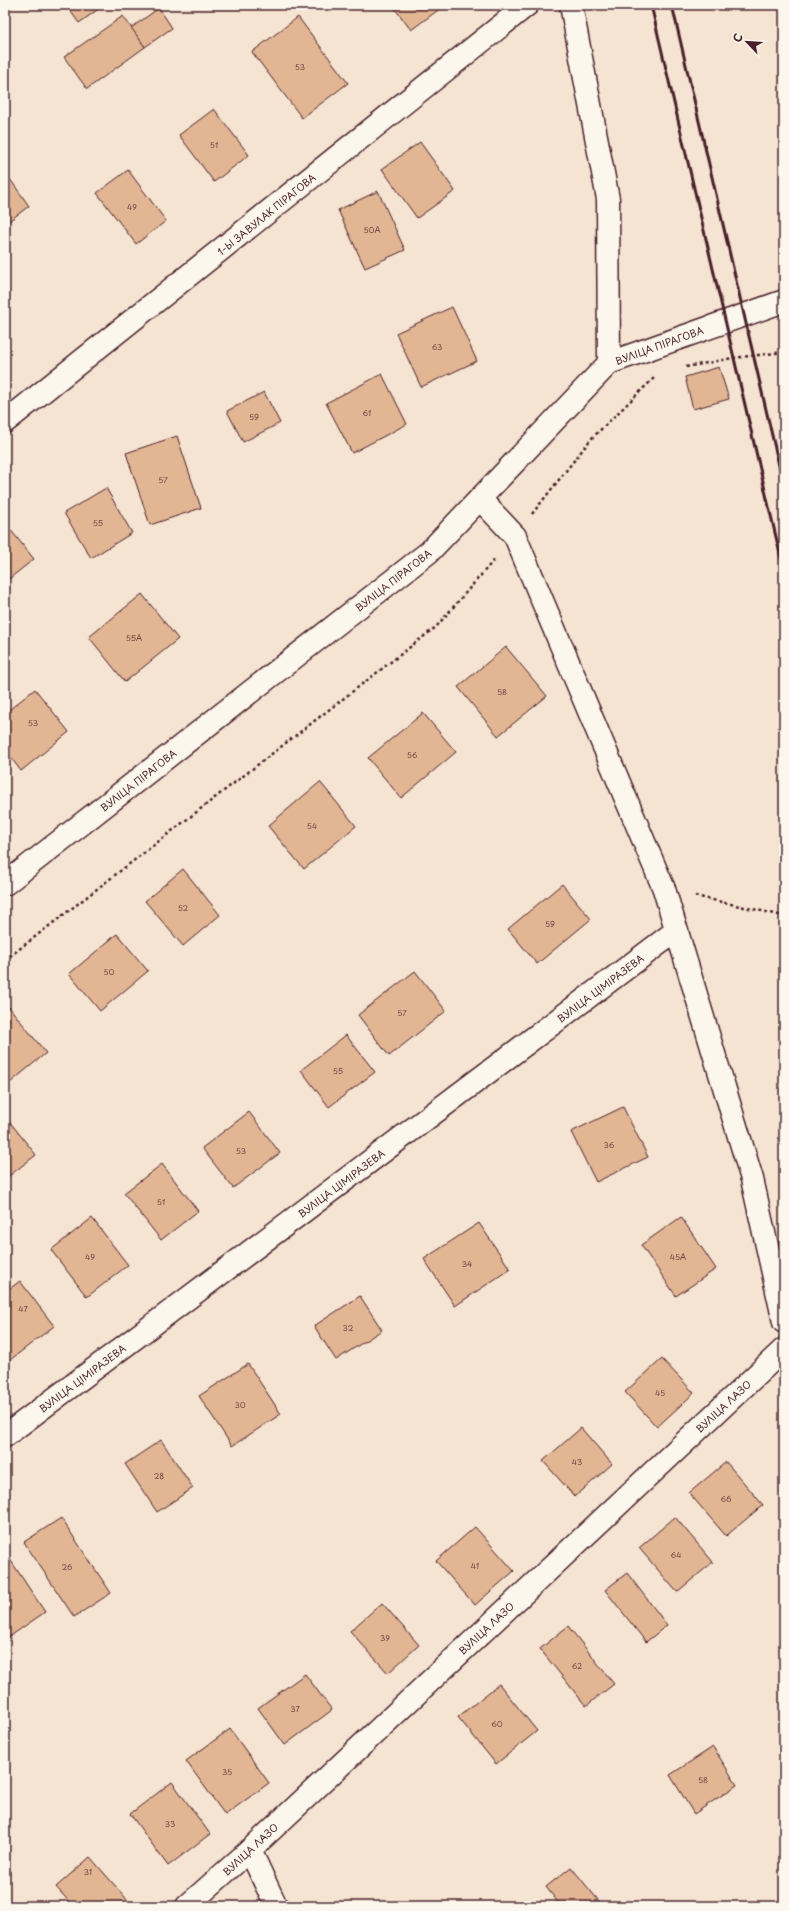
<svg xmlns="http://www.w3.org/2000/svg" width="789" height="1911" font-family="'Playpen Sans',sans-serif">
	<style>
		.building { fill: #e2b693; stroke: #4a1f2b }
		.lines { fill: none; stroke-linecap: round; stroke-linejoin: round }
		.minor-casing { stroke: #4a1f2b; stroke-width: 25 }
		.secondary-casing { stroke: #4a1f2b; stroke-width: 25 }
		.path { stroke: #4a1f2b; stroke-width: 2.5; stroke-dasharray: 3 3; stroke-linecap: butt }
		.minor { stroke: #fbf7ec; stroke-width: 22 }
		.secondary { stroke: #fbf7ec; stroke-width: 22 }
		.rail { stroke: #4a1f2b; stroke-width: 3 }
		.labels { text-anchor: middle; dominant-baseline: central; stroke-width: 3; stroke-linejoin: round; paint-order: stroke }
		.number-label { font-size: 8px; fill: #704545 }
		.street-label { font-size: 10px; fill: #4a1f2b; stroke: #fbf7ec }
	</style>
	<rect width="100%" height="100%" fill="#f4e4d1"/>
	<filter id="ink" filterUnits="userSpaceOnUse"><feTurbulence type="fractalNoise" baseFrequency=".025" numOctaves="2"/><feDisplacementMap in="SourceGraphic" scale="8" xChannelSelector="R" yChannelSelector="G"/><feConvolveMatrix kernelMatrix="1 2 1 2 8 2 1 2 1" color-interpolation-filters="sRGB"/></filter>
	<g filter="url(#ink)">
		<g class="building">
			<polygon points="66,5 104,5 79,23"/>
			<polygon points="392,5 445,5 411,30"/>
			<polygon points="159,8 172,28 145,47 131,28"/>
			<polygon points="123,16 145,47 87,89 64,57"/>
			<polygon points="298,17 348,83 302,118 252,52"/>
			<polygon points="214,109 249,155 214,182 179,135"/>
			<polygon points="420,142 455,191 417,218 382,169"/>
			<polygon points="128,170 166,221 136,244 97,193"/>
			<polygon points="5,172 29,206 5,224"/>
			<polygon points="378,191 405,250 365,268 338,210"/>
			<polygon points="452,307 477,361 421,387 396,333"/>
			<polygon points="719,367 729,399 693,409 685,377"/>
			<polygon points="382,374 407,424 352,453 326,403"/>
			<polygon points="264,392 280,423 243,442 227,411"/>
			<polygon points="177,436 201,508 150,525 126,453"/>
			<polygon points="106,488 132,533 91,558 64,513"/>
			<polygon points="5,523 34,559 5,582"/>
			<polygon points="142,594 178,639 125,682 89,637"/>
			<polygon points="506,647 547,696 498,736 458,687"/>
			<polygon points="35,689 69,732 21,771 5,750 5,713"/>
			<polygon points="423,713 456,752 401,798 368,758"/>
			<polygon points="320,782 356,826 304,869 268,826"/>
			<polygon points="183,869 220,915 183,946 145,901"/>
			<polygon points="562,884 591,919 537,964 508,929"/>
			<polygon points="117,934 148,971 100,1011 69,974"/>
			<polygon points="415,971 446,1011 389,1056 358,1015"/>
			<polygon points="9,1007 46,1053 5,1087 5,1010"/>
			<polygon points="346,1035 375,1072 329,1107 301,1070"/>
			<polygon points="623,1107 648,1157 596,1182 571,1132"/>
			<polygon points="249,1112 280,1153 233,1188 202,1148"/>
			<polygon points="5,1116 36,1155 5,1179"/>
			<polygon points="162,1164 198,1211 161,1240 124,1193"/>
			<polygon points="681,1217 716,1269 676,1296 641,1245"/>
			<polygon points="92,1218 128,1265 87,1297 51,1250"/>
			<polygon points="479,1223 510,1269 455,1306 424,1259"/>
			<polygon points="20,1281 54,1326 10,1360 5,1353 5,1292"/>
			<polygon points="360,1296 382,1330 336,1360 314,1326"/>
			<polygon points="662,1359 694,1393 657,1427 625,1392"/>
			<polygon points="248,1364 281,1414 232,1446 199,1396"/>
			<polygon points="581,1428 612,1464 575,1497 543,1461"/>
			<polygon points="161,1440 193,1488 157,1512 125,1464"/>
			<polygon points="726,1462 763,1505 726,1536 689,1493"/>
			<polygon points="675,1517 713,1562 677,1592 639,1548"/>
			<polygon points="61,1518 111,1593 74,1617 24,1542"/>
			<polygon points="475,1527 514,1571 475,1605 436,1561"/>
			<polygon points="5,1552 45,1612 9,1637 5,1631"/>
			<polygon points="627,1573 667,1625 646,1642 605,1590"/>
			<polygon points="382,1603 419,1645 388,1673 350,1631"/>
			<polygon points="568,1626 614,1684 586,1706 540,1649"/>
			<polygon points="305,1674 332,1710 285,1745 258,1708"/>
			<polygon points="499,1684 537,1731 496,1764 458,1717"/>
			<polygon points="230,1729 269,1783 225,1815 186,1761"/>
			<polygon points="713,1747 737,1785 694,1814 670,1775"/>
			<polygon points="172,1782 210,1834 168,1866 130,1814"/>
			<polygon points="90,1857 131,1904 129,1906 73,1906 56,1887"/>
			<polygon points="571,1867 603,1906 561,1906 546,1887"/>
		</g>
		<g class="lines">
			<defs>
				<g id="minor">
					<polyline points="571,5 608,199 609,363"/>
					<polyline points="5,422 527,5"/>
					<polyline points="480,499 515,536 664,889 752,1179 784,1322"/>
					<polyline points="5,1436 677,930"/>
					<polyline points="250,1850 276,1906"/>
					<polyline points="187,1906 250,1850 784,1349"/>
				</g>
				<polyline id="secondary" points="5,884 429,552 609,363 784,301"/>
			</defs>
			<use href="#minor" class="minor-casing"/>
			<use href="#secondary" class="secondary-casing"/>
			<g class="path">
				<polyline points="686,367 733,358 784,352"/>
				<polyline points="532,514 591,439 655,377"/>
				<polyline points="695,896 784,916"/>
				<polyline points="5,960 436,627 494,560"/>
			</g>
			<use href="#minor" class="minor"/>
			<use href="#secondary" class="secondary"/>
			<g class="rail">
				<polyline points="651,5 784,571"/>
				<polyline points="672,5 784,487"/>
			</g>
		</g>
	</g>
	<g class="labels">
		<g class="number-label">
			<text x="300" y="67">53</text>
			<text x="214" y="145">51</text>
			<text x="132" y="207">49</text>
			<text x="372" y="230">50А</text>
			<text x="437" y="347">63</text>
			<text x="367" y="413">61</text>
			<text x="254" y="417">59</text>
			<text x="163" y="480">57</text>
			<text x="98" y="523">55</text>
			<text x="134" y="638">55А</text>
			<text x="502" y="692">58</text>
			<text x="33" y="723">53</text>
			<text x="412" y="755">56</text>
			<text x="312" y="826">54</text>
			<text x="183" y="908">52</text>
			<text x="550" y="924">59</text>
			<text x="109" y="972">50</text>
			<text x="402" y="1013">57</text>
			<text x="338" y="1071">55</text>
			<text x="609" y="1145">36</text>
			<text x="241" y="1151">53</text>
			<text x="161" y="1202">51</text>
			<text x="90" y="1257">49</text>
			<text x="678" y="1257">45А</text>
			<text x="467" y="1264">34</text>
			<text x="23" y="1309">47</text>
			<text x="348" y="1328">32</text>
			<text x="660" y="1393">45</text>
			<text x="240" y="1405">30</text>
			<text x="577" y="1462">43</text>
			<text x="159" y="1476">28</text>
			<text x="726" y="1499">66</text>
			<text x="676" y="1555">64</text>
			<text x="475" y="1566">41</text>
			<text x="67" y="1567">26</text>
			<text x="385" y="1638">39</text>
			<text x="577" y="1666">62</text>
			<text x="295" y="1709">37</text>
			<text x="497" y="1724">60</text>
			<text x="227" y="1772">35</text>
			<text x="703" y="1780">58</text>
			<text x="170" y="1824">33</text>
			<text x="88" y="1872">31</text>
		</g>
		<g class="street-label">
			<text transform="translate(266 214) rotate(-39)">1-Ы ЗАВУЛАК ПІРАГОВА</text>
			<text transform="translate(659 345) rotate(-20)">ВУЛІЦА ПІРАГОВА</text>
			<text transform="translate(393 580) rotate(-38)">ВУЛІЦА ПІРАГОВА</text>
			<text transform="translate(138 780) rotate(-38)">ВУЛІЦА ПІРАГОВА</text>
			<text transform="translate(600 988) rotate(-37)">ВУЛІЦА ЦІМІРАЗЕВА</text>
			<text transform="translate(341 1183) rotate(-37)">ВУЛІЦА ЦІМІРАЗЕВА</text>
			<text transform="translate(82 1378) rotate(-37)">ВУЛІЦА ЦІМІРАЗЕВА</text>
			<text transform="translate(723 1406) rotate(-43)">ВУЛІЦА ЛАЗО</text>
			<text transform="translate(486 1628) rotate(-43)">ВУЛІЦА ЛАЗО</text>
			<text transform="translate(250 1849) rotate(-43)">ВУЛІЦА ЛАЗО</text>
		</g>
	</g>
	<rect width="789" height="1911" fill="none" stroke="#fbf7ec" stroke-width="20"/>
	<rect x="10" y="10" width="769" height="1891" fill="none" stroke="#4a1f2b" stroke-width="1.5" filter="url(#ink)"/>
	<g transform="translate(747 42) rotate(295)" stroke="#fbf7ec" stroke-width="3" paint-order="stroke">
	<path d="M0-3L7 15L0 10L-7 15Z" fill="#4a1f2b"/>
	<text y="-6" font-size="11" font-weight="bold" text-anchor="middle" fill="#4a1f2b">С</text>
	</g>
</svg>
